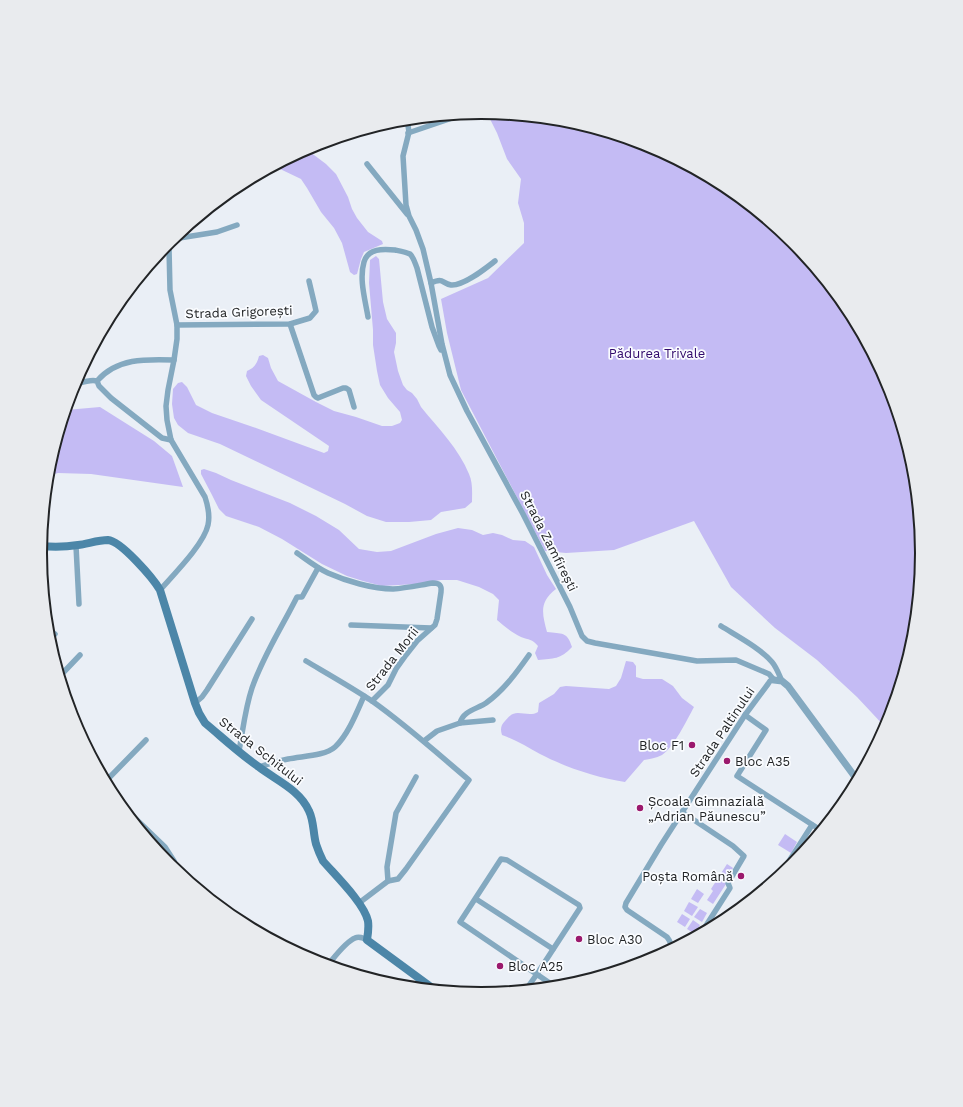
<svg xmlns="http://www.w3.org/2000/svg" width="963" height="1107" font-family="'Work Sans',sans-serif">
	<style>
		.green { fill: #c4bbf4 }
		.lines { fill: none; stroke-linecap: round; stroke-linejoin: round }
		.minor { stroke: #84a9c0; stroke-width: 5.5 }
		.tertiary { stroke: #84a9c0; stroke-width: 7 }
		.secondary { stroke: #4c86a8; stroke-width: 8 }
		.poi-dot { fill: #9b196d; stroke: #fafcff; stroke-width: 1.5 }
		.labels { text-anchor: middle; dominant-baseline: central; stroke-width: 3.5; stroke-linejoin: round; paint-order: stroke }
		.street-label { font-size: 13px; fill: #222426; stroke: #fafcff }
		.park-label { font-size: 13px; fill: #310a6c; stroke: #fafcff }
		.poi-label { font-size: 13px; fill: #222426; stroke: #fafcff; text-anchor: start }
		.rim { fill: none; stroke: #222426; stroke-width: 2 }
	</style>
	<rect width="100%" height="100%" fill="#eaeff6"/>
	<g class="green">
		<polygon points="487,113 568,121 651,146 727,187 794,241 849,308 889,385 915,468 923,554 914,640 889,723 886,728 857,697 817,660 775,628 731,587 694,521 614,550 566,553 545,551 461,390 447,333 441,299 488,278 524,243 524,223 518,203 521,179 507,159 497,133"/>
		<polygon points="306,149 326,164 336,174 348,197 352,209 357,218 368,232 382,241 383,244 364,252 361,259 357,274 354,275 350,272 342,243 334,228 321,212 307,188 301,179 278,168 276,165"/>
		<path d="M376 256 379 259 383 302 387 319 396 333V343L394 352 398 371 403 385 407 390 412 393 417 399 421 407C438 428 459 449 469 474 473 483 472 493 472 502L465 508 441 512 431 520 409 522H386L367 516 345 504 220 444 188 433 178 425 174 418 172 404 173 389 178 383 182 382 187 387 196 405 212 413 253 427 324 453 328 451 329 446 261 400 251 386 246 376 247 371C254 368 257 364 259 356L263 355 268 358 271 368 278 381 316 402 334 411 356 417 382 426H392L400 423 402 420 400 412 388 398 380 385 377 371 373 345V330L369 283 370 260Z"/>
		<polygon points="100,407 154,441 172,456 183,487 91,474 58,473 48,476 49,467 66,410"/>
		<path d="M204 469 216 473 231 480 290 503 316 516 339 530 359 549 377 552 391 551 436 534 458 528 472 530 483 535 493 533 502 535 513 540 525 541 534 547 547 575 556 589C539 602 542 613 547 632 562 634 567 631 572 647 560 660 554 658 538 660L535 653 538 646C532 639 529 640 521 637 512 633 504 626 497 620L499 600 493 594 479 587 457 580H441L416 584 382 586 363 581 347 576 322 564 282 539 259 527 226 516 219 509 212 495 201 474V470Z"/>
		<path d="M626 661 633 662 636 666V677L643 679H662L673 686 682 698 694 707C687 720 674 747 662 755 656 758 650 759 644 760L625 782C597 778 565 767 540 754 527 747 516 740 502 735 500 729 501 725 505 721 507 719 510 715 513 714 520 711 530 717 538 712L539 703 554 694 560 687 566 686 609 689 616 686 621 678Z"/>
		<polygon points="785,834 797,842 791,853 778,845"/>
		<polygon points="727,864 733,868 725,882 726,884 713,904 707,900 713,891 711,889"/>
		<polygon points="697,889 704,894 698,903 691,899"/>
		<polygon points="689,902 698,907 692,916 684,911"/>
		<polygon points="700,909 707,913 702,922 694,917"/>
		<polygon points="682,914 690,919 685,927 677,922"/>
		<polygon points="693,920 700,925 695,934 687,929"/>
	</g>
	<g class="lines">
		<g class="minor">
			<path d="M407 119 409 132 403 156 406 205 409 216 416 230 423 249 431 283 442 344 450 375 467 411 523 514 570 607 582 636 587 641 595 643 697 661 736 660 769 674 774 680 770 681 768 684 745 715 697 789 661 845 626 903 625 907 627 910 667 937C671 942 671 945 671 950"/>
			<polyline points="408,133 461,115"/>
			<polyline points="367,164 407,214"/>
			<polyline points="173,239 217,232 237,225"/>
			<path d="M431 283C444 277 441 283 451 285 464 286 486 268 495 261"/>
			<path d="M368 317C365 299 359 279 364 262 368 248 383 249 395 250 400 251 406 252 410 254 414 258 415 263 417 268L432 327 439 346 441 350"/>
			<polyline points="290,324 314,395 316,397 318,398 343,388 346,388 349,390 354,407"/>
			<polyline points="177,325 290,324 310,318 316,311 314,302 309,281"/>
			<path d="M97 381C117 358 145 359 174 360"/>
			<path d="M73 385C81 383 89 379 97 381L99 386 111 398 162 438 171 440"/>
			<polyline points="76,546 79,604"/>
			<path d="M297 553C307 560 317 568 328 573 346 581 373 589 393 589 407 588 420 585 433 583 439 583 442 585 441 592L437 619 435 625 417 641 406 655 396 669 388 685 372 701"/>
			<path d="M160 590C174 574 204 544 208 525 210 516 208 506 205 497L171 440 167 420 166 406 168 390 174 360 177 339V325L170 290 169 248 168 243"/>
			<polyline points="351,625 431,628"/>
			<path d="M721 626C737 636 760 648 772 662 777 668 779 675 782 681"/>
			<polyline points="49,641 55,634"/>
			<path d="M306 661C328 674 351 687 372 701 406 725 437 753 469 780L406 869 398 879 388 881 359 903"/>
			<polyline points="60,676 80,655"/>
			<polyline points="195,703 202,697 207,690 252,619"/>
			<polyline points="745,715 766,730 737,776 822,831"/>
			<path d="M460 723C463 711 477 709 486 703 504 690 517 672 529 655"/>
			<polyline points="424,741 437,731 460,723 493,720"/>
			<path d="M239 751C243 730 245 709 252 688 263 656 282 627 297 597H302L318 568"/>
			<path d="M259 767C268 764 278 761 288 759 302 756 325 756 335 747 348 735 357 712 364 696"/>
			<polyline points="105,782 146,740"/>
			<polyline points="113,797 165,847 174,861 178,872"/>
			<polyline points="682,812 733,846 744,856 728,883 730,888 700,935"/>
			<polyline points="777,880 812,825"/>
			<polyline points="388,881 387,867 396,813 416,777"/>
			<polyline points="476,899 553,949"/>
			<path d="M327 966C334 958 345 942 355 938 359 936 363 938 367 940"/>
			<polyline points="525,991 537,974 580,908 579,905 507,860 501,859 460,922 557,988"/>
		</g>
		<polyline class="tertiary" points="774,680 782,681 788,686 858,781"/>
		<path class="secondary" d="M41 546C53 547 65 547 78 545 87 544 98 540 108 540 121 541 153 578 160 590L195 703 199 713 205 723C223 738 240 754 259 767 276 780 300 790 309 811 314 821 313 833 316 844 318 850 320 855 323 861 335 875 364 903 368 921 369 928 368 934 367 940L435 990"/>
	</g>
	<g class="poi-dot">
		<circle cx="692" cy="745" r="4"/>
		<circle cx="727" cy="761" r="4"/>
		<circle cx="640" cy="808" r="4"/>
		<circle cx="741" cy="876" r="4"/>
		<circle cx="579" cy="939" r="4"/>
		<circle cx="500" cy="966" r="4"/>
	</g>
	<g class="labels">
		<g class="street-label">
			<text transform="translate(239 312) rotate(-2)">Strada Grigorești</text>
			<text transform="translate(549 541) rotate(63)">Strada Zamfirești</text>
			<text transform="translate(392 659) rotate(-52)">Strada Morii</text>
			<text transform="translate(722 732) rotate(-56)">Strada Paltinului</text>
			<text transform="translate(261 751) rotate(38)">Strada Schitului</text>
		</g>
		<g class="park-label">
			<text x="657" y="353">Pădurea Trivale</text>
		</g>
		<g class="poi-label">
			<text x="684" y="745" text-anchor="end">Bloc F1</text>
			<text x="735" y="761">Bloc A35</text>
			<text x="648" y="801">Școala Gimnazială<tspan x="648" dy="15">„Adrian Păunescu”</tspan></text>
			<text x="733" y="876" text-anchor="end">Poșta Română</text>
			<text x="587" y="939">Bloc A30</text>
			<text x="508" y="966">Bloc A25</text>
		</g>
	</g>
	<path d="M0 0H963V1107H0ZM47 553a434 434 0 1 1 868 0a434 434 0 1 1-868 0Z" fill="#e9ebee" fill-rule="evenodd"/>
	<path class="rim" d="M47 553a434 434 0 1 1 868 0a434 434 0 1 1-868 0Z"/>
</svg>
